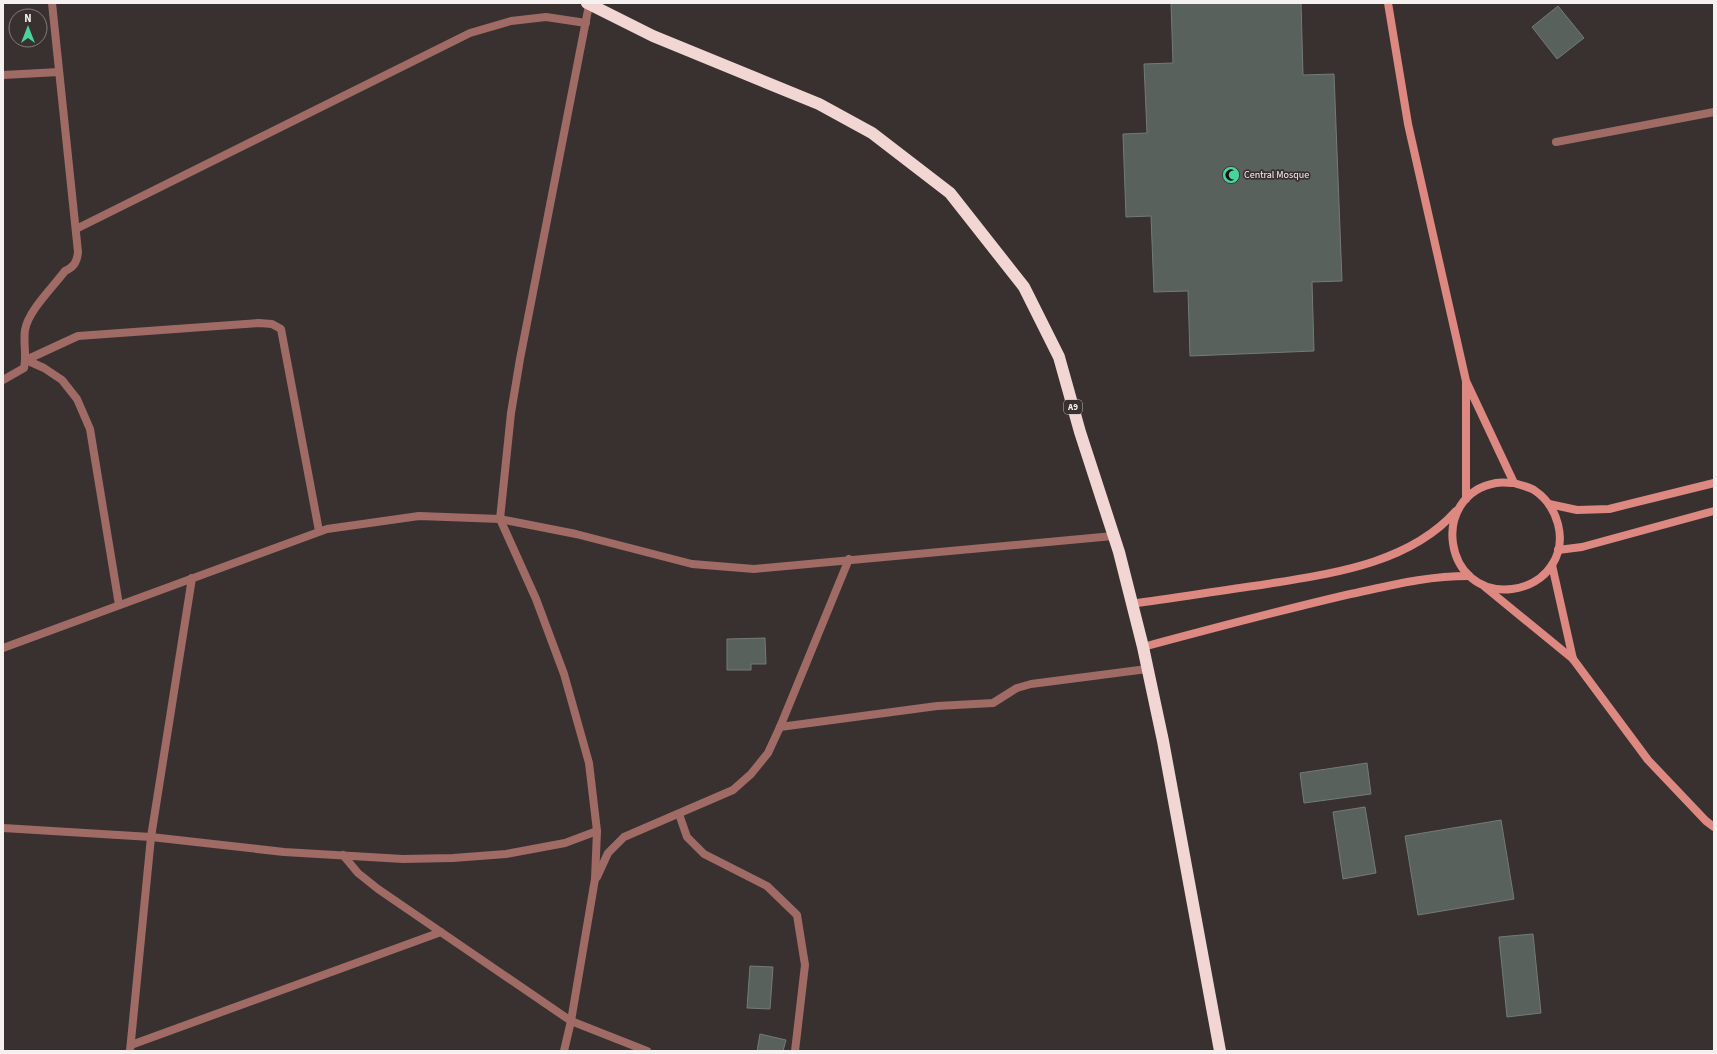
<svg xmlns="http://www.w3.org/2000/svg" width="1717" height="1054" font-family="'Source Sans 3',sans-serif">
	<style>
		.building { fill: #59615d; stroke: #737b77 }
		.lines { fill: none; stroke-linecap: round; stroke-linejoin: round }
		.street { stroke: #a06a65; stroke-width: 8 }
		.secondary { stroke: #dd8881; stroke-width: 8 }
		.highway { stroke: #f1d6d3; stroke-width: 12 }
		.labels { text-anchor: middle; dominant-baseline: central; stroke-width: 3.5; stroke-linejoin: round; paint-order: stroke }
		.shield { fill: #383130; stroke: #bdb7b7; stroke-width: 1 }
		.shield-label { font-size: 9px; font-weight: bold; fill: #f6f1f1 }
		.poi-label { font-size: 10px; fill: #f6f1f1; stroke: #383130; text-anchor: start }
	</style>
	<rect width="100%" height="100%" fill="#383130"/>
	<g class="building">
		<polygon points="1171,3 1301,3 1303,75 1334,74 1342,281 1312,282 1314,351 1190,356 1188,291 1154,292 1151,216 1126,217 1123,134 1147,133 1144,64 1173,63"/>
		<polygon points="1558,6 1584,38 1557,59 1532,27"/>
		<polygon points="765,638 766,664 751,664 751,670 727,670 727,639"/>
		<polygon points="1367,763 1371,794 1304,803 1300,773"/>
		<polygon points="1365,807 1376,873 1343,879 1333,812"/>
		<polygon points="1501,820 1514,899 1418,915 1405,836"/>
		<polygon points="1533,934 1541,1013 1507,1017 1499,937"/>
		<polygon points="750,966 773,967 770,1009 747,1008"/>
		<polygon points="760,1034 786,1040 783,1051 757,1051"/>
	</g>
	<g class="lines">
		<g class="street">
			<polyline points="3,75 59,72"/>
			<polyline points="1556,142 1714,112"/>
			<polyline points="76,229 470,33 511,21 546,17 586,23"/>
			<polyline points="26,360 78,336 259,323 272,324 281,329 319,531"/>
			<polyline points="26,360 44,368 62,380 77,399 90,429 119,605"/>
			<path d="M3 380 24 368C27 355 23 343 25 330 28 311 53 287 65 271 74 267 77 262 78 252L52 3"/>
			<polyline points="3,648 327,529 419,516 500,519 576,534 692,564 754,569 1113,536"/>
			<polyline points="780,727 937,706 993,703 1017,688 1031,684 1147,669"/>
			<polyline points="679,814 687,837 704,854 767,886 797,915 805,965 795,1051"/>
			<polyline points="3,828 151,837 284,852 403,859 453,858 506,854 565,843 597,831"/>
			<polyline points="343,855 358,873 378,889 571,1021 647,1051"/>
			<polyline points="597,877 608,853 624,837 733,790 751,774 768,753 780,727 849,559"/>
			<polyline points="131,1045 441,932"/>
			<polyline points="130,1051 151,837 192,578"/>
			<polyline points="564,1051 571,1021 595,879 597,831 589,763 564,674 536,599 500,519 511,413 520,359 589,5"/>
		</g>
		<g class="secondary">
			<path d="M1388 3 1408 124 1466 381 1514 483C1520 485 1529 487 1534 490 1558 506 1568 540 1552 565 1543 579 1528 587 1512 589 1443 597 1429 495 1496 483 1502 482 1508 483 1514 483"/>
			<polyline points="1466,499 1466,384"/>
			<polyline points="1549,504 1577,510 1609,509 1714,483"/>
			<polyline points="1558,550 1582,547 1714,511"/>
			<polyline points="1552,565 1573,659"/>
			<polyline points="1485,587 1573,659 1648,760 1706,821 1714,827"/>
			<path d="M1131 604C1175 598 1218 591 1261 585 1328 574 1408 565 1456 511"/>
			<path d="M1143 647C1210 629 1278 611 1346 595 1389 586 1424 576 1469 576"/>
		</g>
		<polyline class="highway" points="587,3 653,36 819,104 872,133 950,193 1024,287 1059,357 1080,432 1119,552 1143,647 1163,741 1220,1051"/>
	</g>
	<defs>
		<symbol id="mosque-disc" viewBox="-11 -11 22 22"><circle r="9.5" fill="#4ad49c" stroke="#383130"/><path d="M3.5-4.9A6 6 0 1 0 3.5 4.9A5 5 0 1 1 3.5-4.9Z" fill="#111"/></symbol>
	</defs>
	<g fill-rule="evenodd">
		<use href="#mosque-disc" x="1221" y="165" width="20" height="20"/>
	</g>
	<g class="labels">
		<rect class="shield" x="1064" y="400" width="18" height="14" rx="3"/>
		<g class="shield-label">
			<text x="1073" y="407">A9</text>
		</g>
		<g class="poi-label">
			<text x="1244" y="175">Central Mosque</text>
		</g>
	</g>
	<rect width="1717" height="1054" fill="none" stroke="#f6f1f1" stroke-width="8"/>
	<g transform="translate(28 28)"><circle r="19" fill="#383130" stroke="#847e7d"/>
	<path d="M0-3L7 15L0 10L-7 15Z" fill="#4ad49c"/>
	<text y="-6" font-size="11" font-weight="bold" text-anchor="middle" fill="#f6f1f1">N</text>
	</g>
</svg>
